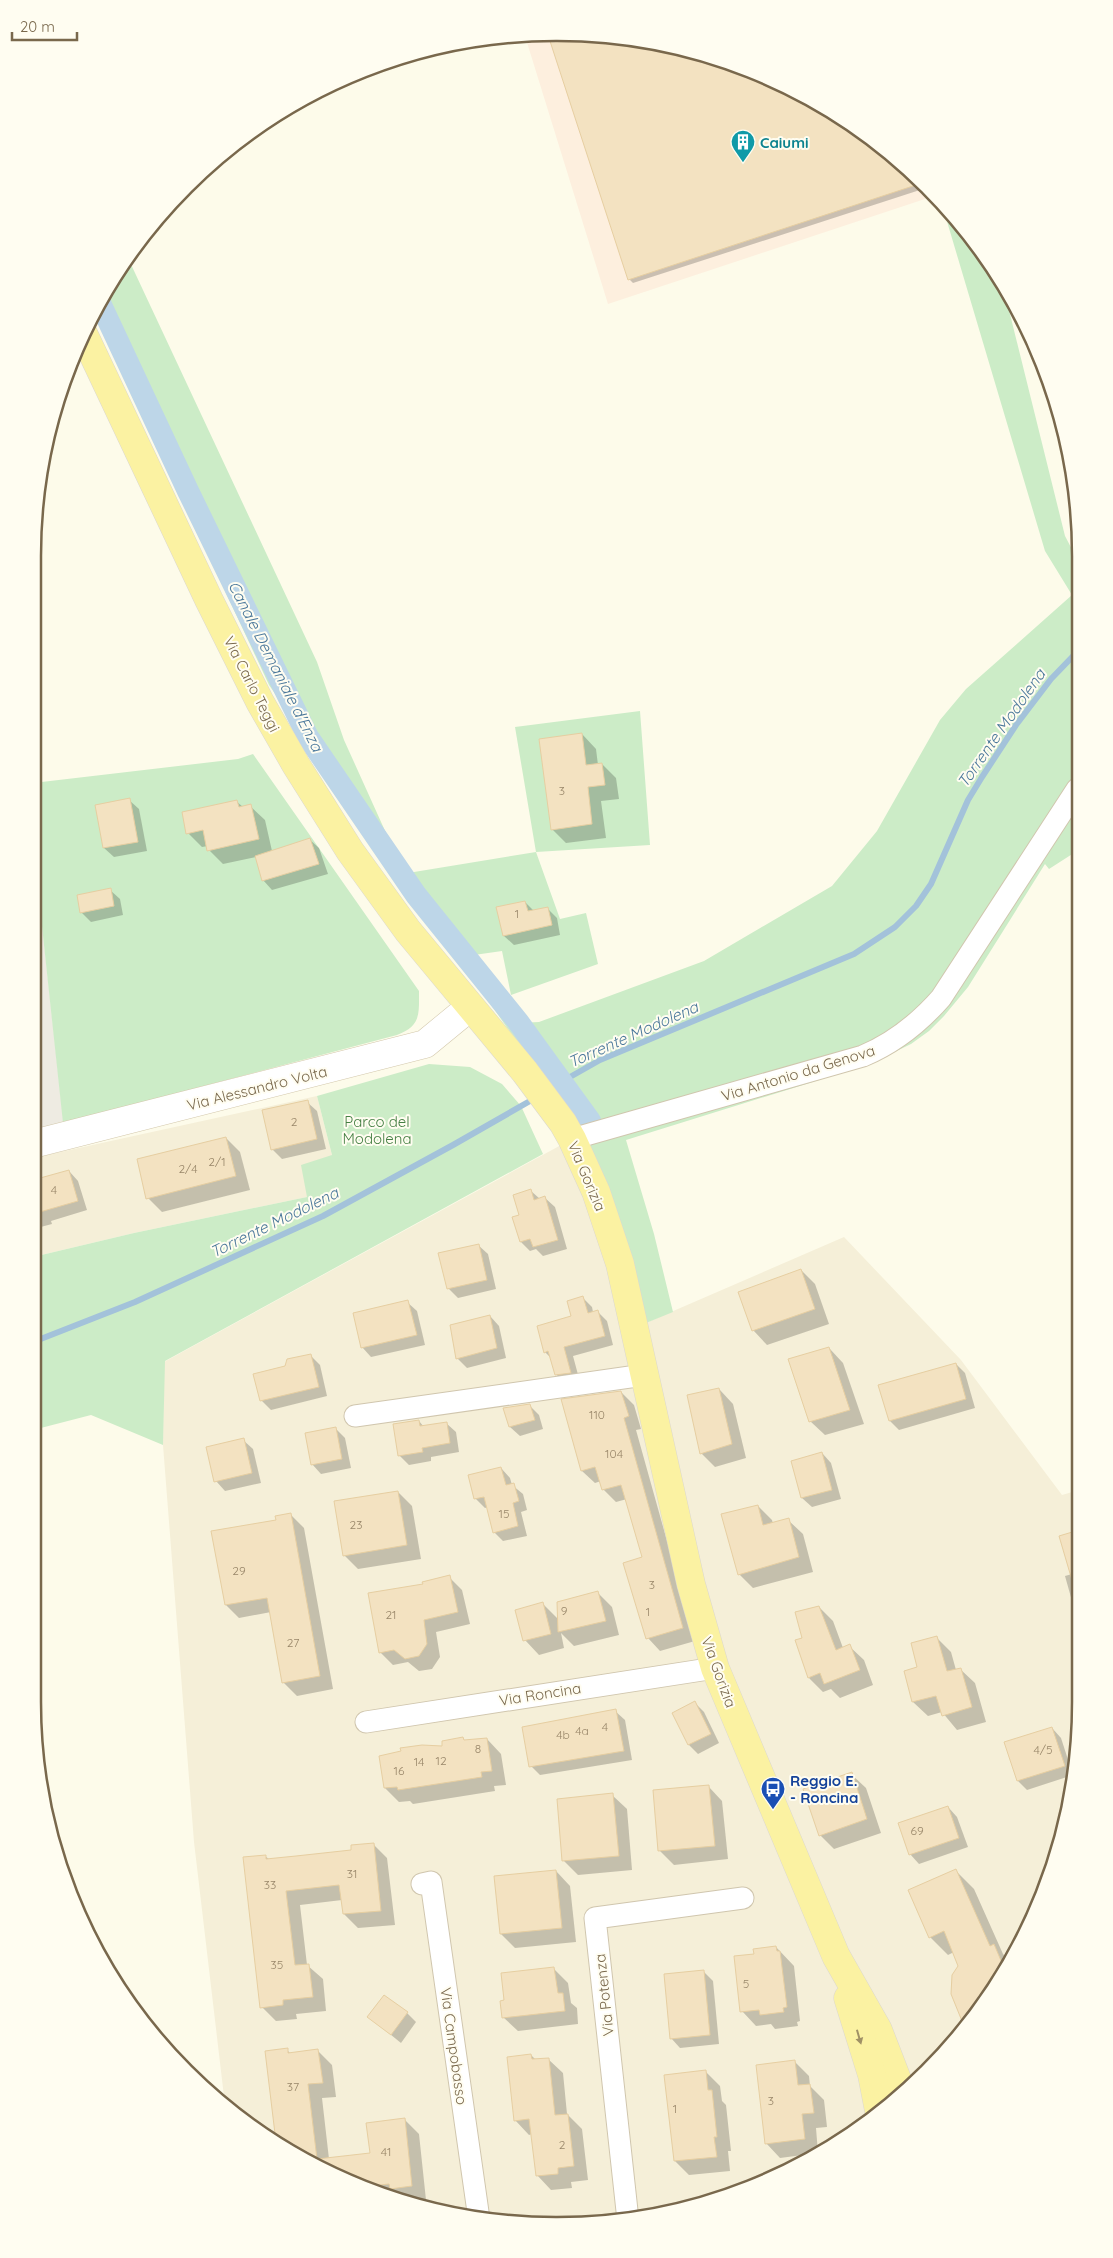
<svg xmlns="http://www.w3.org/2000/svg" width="1113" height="2258" font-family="Quicksand,sans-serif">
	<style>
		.residential { fill: #f5efd8 }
		.commercial { fill: #fdefde }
		.industrial { fill: #eeebe2 }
		.green { fill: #ccecc7 }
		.shadow { fill: #0003 }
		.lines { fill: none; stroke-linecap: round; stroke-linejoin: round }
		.stream { stroke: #a3c2da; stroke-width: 6 }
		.canal { stroke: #bdd6e8; stroke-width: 22 }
		.building { fill: #f3e2c1; stroke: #e6cea1 }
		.street-casing { stroke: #d0c6ae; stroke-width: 23 }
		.secondary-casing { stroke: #d3c8ac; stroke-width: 29 }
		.primary-casing { stroke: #dcd8d0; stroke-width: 29 }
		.street { stroke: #fff; stroke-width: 21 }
		.secondary { stroke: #fff; stroke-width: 28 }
		.primary { stroke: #fbf2a2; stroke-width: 28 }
		.oneway { fill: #a09166 }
		.labels { text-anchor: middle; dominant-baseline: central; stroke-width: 4; stroke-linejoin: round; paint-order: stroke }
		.number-label { font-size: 12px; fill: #988669 }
		.culture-label { font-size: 15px; font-weight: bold; fill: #0d838f; stroke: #fffdf1; text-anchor: start }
		.street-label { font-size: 15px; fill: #79684c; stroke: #fffdf1 }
		.park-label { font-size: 15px; fill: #457f43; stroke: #fffdf1 }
		.transit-label { font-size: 15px; font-weight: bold; fill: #164399; stroke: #fffdf1; text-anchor: start }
		.water-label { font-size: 16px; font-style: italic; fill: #4b789b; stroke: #fffdf1 }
		.rim { fill: none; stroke: #79684c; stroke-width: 2.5 }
	</style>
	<rect width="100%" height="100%" fill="#fdfbea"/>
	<g class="residential">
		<polygon points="317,1096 332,1155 307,1197 134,1233 33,1257 33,1158"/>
		<polygon points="572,1139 634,1328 844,1237 961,1360 1062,1495 1079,1490 1079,1735 1063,1837 1027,1933 992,1993 927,2072 848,2137 788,2172 692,2208 625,2221 523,2224 454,2215 356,2186 294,2155 225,2105 194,1842 163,1445 164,1362"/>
	</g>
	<polygon class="commercial" points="590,34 692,50 876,141 931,197 608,304 525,36"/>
	<polygon class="industrial" points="33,842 65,1136 33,1145"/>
	<g class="green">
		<polygon points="943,208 972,238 1005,294 1065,536 1076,557 1077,851 1049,869 1045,864 968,987 944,1016 929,1031 911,1044 880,1059 848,1071 626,1140 654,1234 673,1312 646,1323 566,1104 510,1032 269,685 95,312 128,258 317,662 344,740 405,875 414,872 536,852 515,727 640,711 650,845 536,852 560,919 586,913 598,964 511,995 502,951 467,956 519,1023 539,1022 704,961 832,886 877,831 940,720 966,689 1072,595 1045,551"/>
		<path d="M253 754 419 991C419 1014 421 1026 397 1035L63 1123 33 842V783L238 759Z"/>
		<polygon points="429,1064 470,1067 502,1084 521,1106 543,1154 165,1361 163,1445 91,1415 33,1430 33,1257 134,1233 307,1197 301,1165 332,1155 317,1096"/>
	</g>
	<g class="shadow">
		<polygon points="590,34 692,50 876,141 923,189 633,283 629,279 549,35"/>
		<polygon points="582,734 596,749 598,765 602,764 616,778 619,799 601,801 606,838 566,843 552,829"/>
		<polygon points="129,800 139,809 147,851 114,857 104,848 96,806"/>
		<polygon points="236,801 243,807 250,806 265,820 272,851 309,839 319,848 328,874 272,890 263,880 256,857 223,864 209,850 208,846 202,847 188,833"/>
		<polygon points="110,890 120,899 123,915 91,922 81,912"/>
		<polygon points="525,902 534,911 547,908 557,918 560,935 514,945 504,936 498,908"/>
		<polygon points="307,1102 317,1111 326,1149 282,1159 272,1149"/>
		<polygon points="226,1138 240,1152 250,1190 162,1212 148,1198"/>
		<polygon points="69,1171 78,1181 87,1210 51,1221 52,1224 33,1229 33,1182"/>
		<polygon points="531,1191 540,1199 545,1198 555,1207 567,1249 543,1256 536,1249 530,1251 521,1242 520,1216"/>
		<polygon points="478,1245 488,1254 496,1289 458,1298 448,1288"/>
		<polygon points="801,1270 815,1284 829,1324 767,1345 753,1330"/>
		<polygon points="583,1298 592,1307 593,1312 597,1311 607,1321 613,1345 573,1356 580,1382 565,1384 556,1374 551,1358 545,1352 573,1317"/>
		<polygon points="407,1302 417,1311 425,1345 371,1357 362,1347"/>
		<polygon points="490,1316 499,1326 506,1358 467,1368 457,1358"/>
		<polygon points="829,1348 843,1363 864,1424 825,1435 810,1421"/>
		<polygon points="310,1355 320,1365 327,1396 271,1410 261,1400 285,1367"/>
		<polygon points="956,1364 965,1373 975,1408 899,1430 890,1421"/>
		<polygon points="719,1389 733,1404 746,1458 715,1467 701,1453"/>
		<polygon points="621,1392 634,1405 641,1429 636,1430 695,1641 660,1651 648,1638 644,1558 627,1499 616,1502 603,1489 601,1481 595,1483 582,1471"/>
		<polygon points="529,1405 539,1415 543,1429 520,1436 510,1427"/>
		<polygon points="419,1421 424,1427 446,1423 456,1432 459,1452 431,1457 431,1461 409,1465 399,1455"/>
		<polygon points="336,1429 345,1438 351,1468 321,1474 312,1464"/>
		<polygon points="243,1440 253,1449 261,1483 225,1491 216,1481"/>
		<polygon points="822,1453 831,1463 841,1499 812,1507 802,1498"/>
		<polygon points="501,1468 510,1478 512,1485 523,1494 527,1510 521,1512 527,1536 503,1541 494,1532 488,1507 485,1508 475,1498"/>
		<polygon points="398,1492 412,1506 421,1559 358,1569 344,1555"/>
		<polygon points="758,1506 772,1520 773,1524 788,1520 803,1534 813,1572 753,1588 739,1574"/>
		<polygon points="291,1515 304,1528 333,1689 297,1696 283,1682 271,1612 239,1618 226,1605 277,1521"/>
		<polygon points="1079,1532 1079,1626 1065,1576 1072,1574"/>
		<polygon points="449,1577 462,1590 470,1624 436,1632 440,1657 432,1669 419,1671 408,1662 393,1665 380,1652 424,1585"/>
		<polygon points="598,1593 612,1607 619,1635 574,1646 561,1633 564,1648 539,1655 525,1640 543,1604 559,1620"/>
		<polygon points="819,1607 833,1621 843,1648 849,1646 864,1660 873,1685 840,1698 831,1689 823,1692 809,1678"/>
		<polygon points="936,1637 951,1652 956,1670 960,1669 975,1683 986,1722 957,1730 942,1712 928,1716 913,1702 919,1668"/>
		<polygon points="695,1703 704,1712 719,1743 698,1754 689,1745 673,1714"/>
		<polygon points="615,1711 625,1720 632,1760 540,1775 531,1766"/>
		<polygon points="1052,1728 1061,1738 1073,1775 1027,1790 1018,1781"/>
		<polygon points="463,1739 465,1741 487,1739 501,1754 506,1785 494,1786 495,1791 413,1804 410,1801 399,1802 385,1788 444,1747"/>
		<polygon points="851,1774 866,1788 881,1833 834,1849 820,1835"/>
		<polygon points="708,1786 722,1801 728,1859 674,1865 660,1851"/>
		<polygon points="612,1795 627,1809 632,1870 578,1875 564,1861"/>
		<polygon points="948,1807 957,1817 968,1847 919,1864 910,1854"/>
		<polygon points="373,1844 387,1858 395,1925 358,1928 344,1914 342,1900 300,1905 307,1965 323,1979 326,2011 296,2014 297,2019 276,2021 262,2007 265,1856 270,1860 353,1851"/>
		<polygon points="556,1871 570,1886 576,1942 515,1948 501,1934"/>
		<polygon points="956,1871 974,1889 1003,1954 1010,1962 992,1993 965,2025 952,1994 959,1966 954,1952 948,1955 930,1937"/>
		<polygon points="776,1947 794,1966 800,2021 797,2022 798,2026 775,2029 771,2024 756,2026 742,2011 755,1955"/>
		<polygon points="554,1969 568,1983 571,2003 577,2008 578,2024 518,2031 503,2017"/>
		<polygon points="704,1972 713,1981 719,2044 680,2048 671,2038"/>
		<polygon points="407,2013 416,2022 401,2043 369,2017"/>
		<polygon points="287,2050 291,2054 318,2051 332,2065 336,2097 322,2098 329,2159 371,2154 404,2119 419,2134 426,2200 410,2202 356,2186 294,2155 277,2143 267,2052"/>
		<polygon points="531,2055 536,2060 548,2059 563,2073 567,2114 582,2129 588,2180 571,2182 572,2188 551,2190 537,2175 532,2134 529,2135 515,2120"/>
		<polygon points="795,2062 809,2076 810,2086 824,2100 827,2127 816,2128 818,2153 780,2158 766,2143"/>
		<polygon points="706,2072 720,2086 722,2101 726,2105 731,2151 728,2151 730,2171 689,2175 675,2161"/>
	</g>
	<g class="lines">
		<g class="stream">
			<polyline points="547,1090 600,1060 854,954 895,927 916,906 931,884 968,800 982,777 1016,725 1051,679 1076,653"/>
			<polyline points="33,1342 135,1302 323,1216 453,1145 537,1097"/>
		</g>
		<polyline class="canal" points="100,303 188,491 308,737 416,895 519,1023 590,1121"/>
	</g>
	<g class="building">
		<polygon points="590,34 692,50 788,86 876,141 919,184 628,280 548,35"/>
		<polygon points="582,733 586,765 602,763 605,785 588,787 592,824 551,830 539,739"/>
		<polygon points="130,798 138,842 103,848 95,805"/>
		<polygon points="237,800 239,807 251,804 259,839 207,851 203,830 186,834 182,812"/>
		<polygon points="310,838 319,864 262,881 255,856"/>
		<polygon points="111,888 114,906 80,913 77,895"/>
		<polygon points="525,901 528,911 548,907 552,925 503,936 496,907"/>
		<polygon points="308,1100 317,1139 271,1150 262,1110"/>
		<polygon points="226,1137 236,1176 146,1199 137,1159"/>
		<polygon points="69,1170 78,1201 33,1214 33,1180"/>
		<polygon points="531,1189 534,1200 545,1196 558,1240 533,1247 530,1239 520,1242 512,1217 519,1215 513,1195"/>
		<polygon points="479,1244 487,1280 447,1289 438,1253"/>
		<polygon points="801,1269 815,1309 752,1331 738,1292"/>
		<polygon points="583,1296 588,1313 598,1310 605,1336 564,1347 571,1373 555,1375 548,1351 544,1353 537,1326 571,1316 567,1301"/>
		<polygon points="408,1300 417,1335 361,1348 353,1313"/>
		<polygon points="490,1315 497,1348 456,1359 450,1325"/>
		<polygon points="829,1347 850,1410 809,1422 788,1359"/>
		<polygon points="311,1354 319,1387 260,1401 253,1374 285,1366 287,1359"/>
		<polygon points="956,1363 966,1399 889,1421 878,1385"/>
		<polygon points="719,1388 732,1444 700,1454 687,1395"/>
		<polygon points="621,1391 629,1416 624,1418 683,1628 646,1639 623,1563 642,1557 621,1485 602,1490 595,1467 581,1471 561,1399"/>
		<polygon points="530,1404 535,1420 509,1427 503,1408"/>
		<polygon points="419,1420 420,1426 447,1422 450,1443 422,1448 423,1452 398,1456 393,1424"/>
		<polygon points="336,1427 342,1459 311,1465 305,1433"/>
		<polygon points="244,1438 252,1473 214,1482 206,1447"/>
		<polygon points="822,1452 832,1490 801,1498 791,1461"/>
		<polygon points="501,1467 506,1485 514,1483 519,1501 513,1503 518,1526 493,1533 484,1497 474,1499 468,1475"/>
		<polygon points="398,1491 407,1545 343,1556 334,1501"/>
		<polygon points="758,1505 763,1525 789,1518 799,1557 738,1575 721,1514"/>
		<polygon points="291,1513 320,1676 282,1683 267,1598 225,1605 211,1531 276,1520 275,1516"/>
		<polygon points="1079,1530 1079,1586 1074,1587 1059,1536"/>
		<polygon points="450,1575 458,1612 424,1620 427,1644 419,1656 405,1659 394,1650 379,1653 368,1593 423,1584 422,1582"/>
		<polygon points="598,1591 606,1621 558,1632 557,1602"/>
		<polygon points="543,1602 551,1634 523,1641 515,1610"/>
		<polygon points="819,1606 836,1650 850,1644 860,1670 824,1684 820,1673 808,1678 795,1640 802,1638 795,1612"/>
		<polygon points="937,1636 947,1671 961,1668 972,1707 942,1716 936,1696 912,1702 904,1671 917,1667 911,1643"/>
		<polygon points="695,1701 711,1734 688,1745 672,1713"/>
		<polygon points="616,1709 624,1751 529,1767 522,1727"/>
		<polygon points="1052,1727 1065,1766 1017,1781 1004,1742"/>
		<polygon points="463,1737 464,1740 487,1738 492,1771 481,1772 482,1777 450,1782 398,1790 397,1787 384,1788 379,1756 401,1751 400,1748 422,1745 442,1746 442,1741"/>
		<polygon points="852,1772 867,1819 819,1836 803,1789"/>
		<polygon points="709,1785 715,1846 658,1851 653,1790"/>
		<polygon points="613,1793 619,1856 562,1861 557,1799"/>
		<polygon points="948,1806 959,1838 909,1855 898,1823"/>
		<polygon points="374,1843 381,1911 343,1914 339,1885 286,1891 295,1965 309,1964 313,1997 283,2000 283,2005 260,2008 243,1857 266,1855 266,1859 296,1856 351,1850 351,1845"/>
		<polygon points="956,1869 990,1946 994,1944 1005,1970 992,1993 964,2026 951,1994 952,1975 958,1966 944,1931 929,1938 908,1890"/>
		<polygon points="556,1870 562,1928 500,1934 494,1876"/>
		<polygon points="776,1946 777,1951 780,1951 787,2007 783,2008 784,2012 760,2015 759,2010 740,2012 734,1956 754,1954 753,1949"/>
		<polygon points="554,1967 558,1993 563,1993 565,2011 502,2018 500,2001 504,2000 501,1973"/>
		<polygon points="704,1970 710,2035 670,2039 664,1974"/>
		<polygon points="384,1995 408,2012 391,2035 367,2017"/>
		<polygon points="288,2048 288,2053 318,2049 323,2083 308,2084 317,2159 370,2153 366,2123 405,2118 412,2186 390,2189 389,2184 362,2187 357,2186 294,2155 276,2142 265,2051"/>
		<polygon points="531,2054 532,2059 549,2058 555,2115 568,2114 574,2166 558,2168 558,2174 536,2176 529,2119 514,2121 507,2057"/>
		<polygon points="795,2060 798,2085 810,2084 814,2113 802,2114 805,2139 765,2144 756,2065"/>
		<polygon points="706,2070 708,2090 712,2090 717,2137 714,2137 717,2157 674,2161 664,2075"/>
	</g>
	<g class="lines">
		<defs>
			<g id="street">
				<path d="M572 1139 863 1056C894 1043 919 1023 941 998L1077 789"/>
				<polyline points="355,1416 644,1375"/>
				<polyline points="366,1722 715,1668"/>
				<polyline points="422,1884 431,1882 479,2219"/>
				<polyline points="628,2220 595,1918 743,1898"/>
			</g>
			<polyline id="secondary" points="33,1144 425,1044 470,1007"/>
			<g id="primary">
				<polyline points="83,333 209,600 260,702 296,765 350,851 408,931 525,1072 563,1123 572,1139 596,1192 620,1264 691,1584 715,1668 836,1956 878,2030 902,2092"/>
				<polyline points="848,1998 872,2075 879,2111"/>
			</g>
		</defs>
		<use href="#street" class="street-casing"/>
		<use href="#secondary" class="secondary-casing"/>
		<use href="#primary" class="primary-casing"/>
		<use href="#street" class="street"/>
		<use href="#secondary" class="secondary"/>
		<use href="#primary" class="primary"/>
	</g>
	<defs><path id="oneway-solid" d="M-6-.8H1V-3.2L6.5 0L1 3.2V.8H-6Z" transform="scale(1.25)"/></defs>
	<use class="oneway" href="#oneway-solid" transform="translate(859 2037) rotate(74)"/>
	<defs>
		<symbol id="building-pin" viewBox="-11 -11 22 30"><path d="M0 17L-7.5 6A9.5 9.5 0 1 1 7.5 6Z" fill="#0f9aa8" stroke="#fffdf1"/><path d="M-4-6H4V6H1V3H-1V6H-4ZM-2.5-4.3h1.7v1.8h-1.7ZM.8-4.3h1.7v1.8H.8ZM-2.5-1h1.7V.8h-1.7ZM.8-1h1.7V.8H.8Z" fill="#fff"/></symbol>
		<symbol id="bus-pin" viewBox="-11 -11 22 30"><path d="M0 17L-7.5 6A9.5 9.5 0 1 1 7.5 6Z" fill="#1a4fb4" stroke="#fffdf1"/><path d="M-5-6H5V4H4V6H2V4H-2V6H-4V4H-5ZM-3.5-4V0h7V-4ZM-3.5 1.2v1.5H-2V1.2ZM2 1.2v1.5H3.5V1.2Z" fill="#fff"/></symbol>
	</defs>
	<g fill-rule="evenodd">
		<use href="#building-pin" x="729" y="128" width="28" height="38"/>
		<use href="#bus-pin" x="759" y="1775" width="28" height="38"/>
	</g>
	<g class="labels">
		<g class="number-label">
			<text x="562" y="790">3</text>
			<text x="517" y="913">1</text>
			<text x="294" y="1121">2</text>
			<text x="217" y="1161">2/1</text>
			<text x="188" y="1168">2/4</text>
			<text x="54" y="1189">4</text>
			<text x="597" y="1414">110</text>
			<text x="614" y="1453">104</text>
			<text x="504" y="1513">15</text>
			<text x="356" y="1524">23</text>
			<text x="239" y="1570">29</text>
			<text x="652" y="1584">3</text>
			<text x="564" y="1610">9</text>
			<text x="648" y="1611">1</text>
			<text x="391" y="1614">21</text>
			<text x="293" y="1642">27</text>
			<text x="605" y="1726">4</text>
			<text x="582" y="1730">4a</text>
			<text x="563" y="1734">4b</text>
			<text x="478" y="1748">8</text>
			<text x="1043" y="1749">4/5</text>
			<text x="441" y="1760">12</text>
			<text x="419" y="1761">14</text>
			<text x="399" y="1770">16</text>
			<text x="917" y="1830">69</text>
			<text x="352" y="1873">31</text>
			<text x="270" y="1884">33</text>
			<text x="277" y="1964">35</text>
			<text x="746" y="1983">5</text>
			<text x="293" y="2086">37</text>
			<text x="771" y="2100">3</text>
			<text x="675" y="2108">1</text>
			<text x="562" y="2144">2</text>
			<text x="386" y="2151">41</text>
		</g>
		<g class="culture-label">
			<text x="760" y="142">Caiumi</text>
		</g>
		<g class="street-label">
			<text transform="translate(252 684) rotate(63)">Via Carlo Teggi</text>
			<text transform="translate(798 1073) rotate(-17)">Via Antonio da Genova</text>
			<text transform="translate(257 1088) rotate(-14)">Via Alessandro Volta</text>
			<text transform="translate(587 1176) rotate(67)">Via Gorizia</text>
			<text transform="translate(719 1672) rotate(70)">Via Gorizia</text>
			<text transform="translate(540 1694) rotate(-9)">Via Roncina</text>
			<text transform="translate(604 1995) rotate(-96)">Via Potenza</text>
			<text transform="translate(454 2046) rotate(82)">Via Campobasso</text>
		</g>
		<g class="park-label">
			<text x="377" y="1121">Parco del<tspan x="377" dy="17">Modolena</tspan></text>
		</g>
		<g class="transit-label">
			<text x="790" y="1780">Reggio E.<tspan x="790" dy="17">- Roncina</tspan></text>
		</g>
		<g class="water-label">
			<text transform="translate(276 666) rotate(63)">Canale Demaniale d'Enza</text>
			<text transform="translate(1001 728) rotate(-55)">Torrente Modolena</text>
			<text transform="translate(633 1034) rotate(-24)">Torrente Modolena</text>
			<text transform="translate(274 1222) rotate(-26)">Torrente Modolena</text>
		</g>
	</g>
	<path d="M0 0H1113V2258H0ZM556 41H557A515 515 0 0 1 1072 556V1702A515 515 0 0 1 557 2217H556A515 515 0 0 1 41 1702V556A515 515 0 0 1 556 41Z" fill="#fffdf1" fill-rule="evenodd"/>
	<path class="rim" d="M556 41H557A515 515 0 0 1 1072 556V1702A515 515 0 0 1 557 2217H556A515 515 0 0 1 41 1702V556A515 515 0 0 1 556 41Z"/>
	<path d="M12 32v8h65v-8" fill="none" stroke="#79684c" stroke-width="2.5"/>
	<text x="20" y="32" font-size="15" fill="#79684c" stroke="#fffdf1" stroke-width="4" paint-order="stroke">20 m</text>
</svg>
